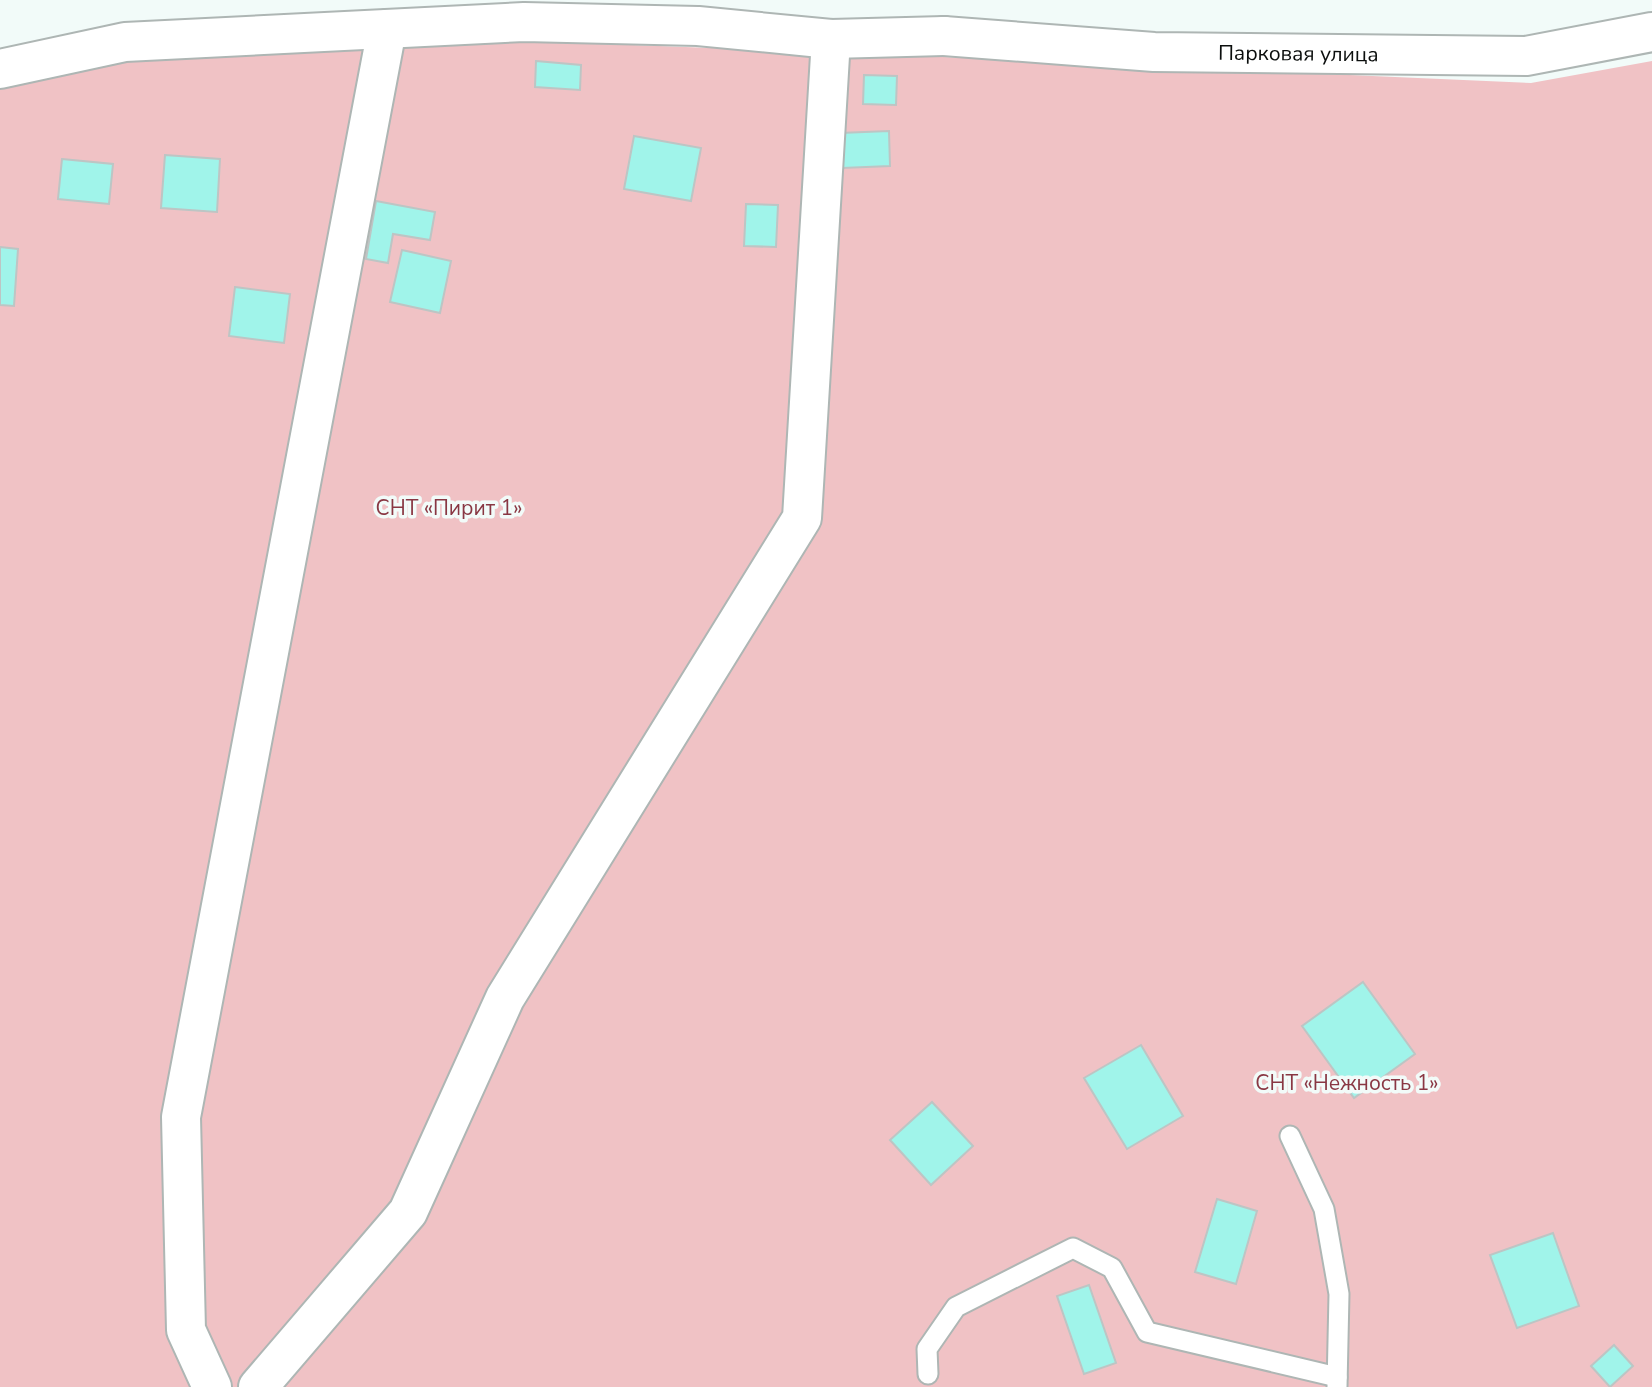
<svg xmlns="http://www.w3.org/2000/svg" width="1652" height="1387" font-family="'Nunito Sans',sans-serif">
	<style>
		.green { fill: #f0c2c5 }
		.building { fill: #a0f4ea; stroke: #bdc5c4; stroke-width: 2 }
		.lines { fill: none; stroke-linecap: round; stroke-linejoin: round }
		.lane-casing { stroke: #aeb6b4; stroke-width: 23 }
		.street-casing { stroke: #aeb6b4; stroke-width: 42 }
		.secondary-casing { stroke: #aeb6b4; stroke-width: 42 }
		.lane { stroke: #fff; stroke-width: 19 }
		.street { stroke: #fff; stroke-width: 38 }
		.secondary { stroke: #fff; stroke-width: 38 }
		.labels { text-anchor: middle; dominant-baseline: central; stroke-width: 7; stroke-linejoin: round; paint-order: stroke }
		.street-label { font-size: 21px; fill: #0b0e0d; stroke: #f2fbf9 }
		.park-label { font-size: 21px; fill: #893743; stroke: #f2fbf9 }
	</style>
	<rect width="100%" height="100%" fill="#f2fbf9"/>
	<polygon class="green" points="424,37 944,57 1531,83 1652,61 1652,1387 0,1387 0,78 138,50"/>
	<g class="building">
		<polygon points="536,61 581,65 580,90 535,87"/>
		<polygon points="864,75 897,76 896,105 863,104"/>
		<polygon points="889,131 890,166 842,168 840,133"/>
		<polygon points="634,136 701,148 691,201 624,189"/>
		<polygon points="165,155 220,159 217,212 161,208"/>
		<polygon points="62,159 113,164 109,204 58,199"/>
		<polygon points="376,201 435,212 430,240 393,234 388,263 366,259"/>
		<polygon points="746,204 778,205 776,247 744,246"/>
		<polygon points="0,247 18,249 14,306 0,305"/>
		<polygon points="402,250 451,261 440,313 390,302"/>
		<polygon points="235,287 290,294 284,343 229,336"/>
		<polygon points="1363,982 1415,1054 1354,1098 1302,1026"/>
		<polygon points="1141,1045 1183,1116 1127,1149 1084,1078"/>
		<polygon points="932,1102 973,1146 931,1185 890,1140"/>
		<polygon points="1217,1199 1257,1211 1236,1284 1195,1272"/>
		<polygon points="1553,1233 1579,1306 1517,1328 1490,1255"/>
		<polygon points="1089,1285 1116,1363 1084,1374 1057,1296"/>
		<polygon points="1614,1345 1633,1366 1610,1387 1591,1366"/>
	</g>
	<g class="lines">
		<defs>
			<g id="lane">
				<polyline points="1290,1136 1324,1209 1339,1294 1337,1387"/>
				<polyline points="928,1374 927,1349 956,1307 1073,1248 1112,1268 1147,1332 1337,1377"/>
			</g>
			<g id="street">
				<polyline points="0,69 125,42 524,22 698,26 831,39 944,36"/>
				<polyline points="212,1387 186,1330 181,1117 387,29"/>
				<polyline points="258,1387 408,1212 505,998 802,518 831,39"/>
			</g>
			<g id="secondary">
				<path id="s1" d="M944 36 1154 52 1526 56 1652 32"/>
			</g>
		</defs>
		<use href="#lane" class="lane-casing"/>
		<use href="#street" class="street-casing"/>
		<use href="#secondary" class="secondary-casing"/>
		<use href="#lane" class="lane"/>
		<use href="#street" class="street"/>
		<use href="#secondary" class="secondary"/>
	</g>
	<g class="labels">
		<g class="street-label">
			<text stroke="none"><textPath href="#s1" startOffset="355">Парковая улица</textPath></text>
		</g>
		<g class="park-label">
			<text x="449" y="508">СНТ «Пирит 1»</text>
			<text x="1347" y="1083">СНТ «Нежность 1»</text>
		</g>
	</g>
</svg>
